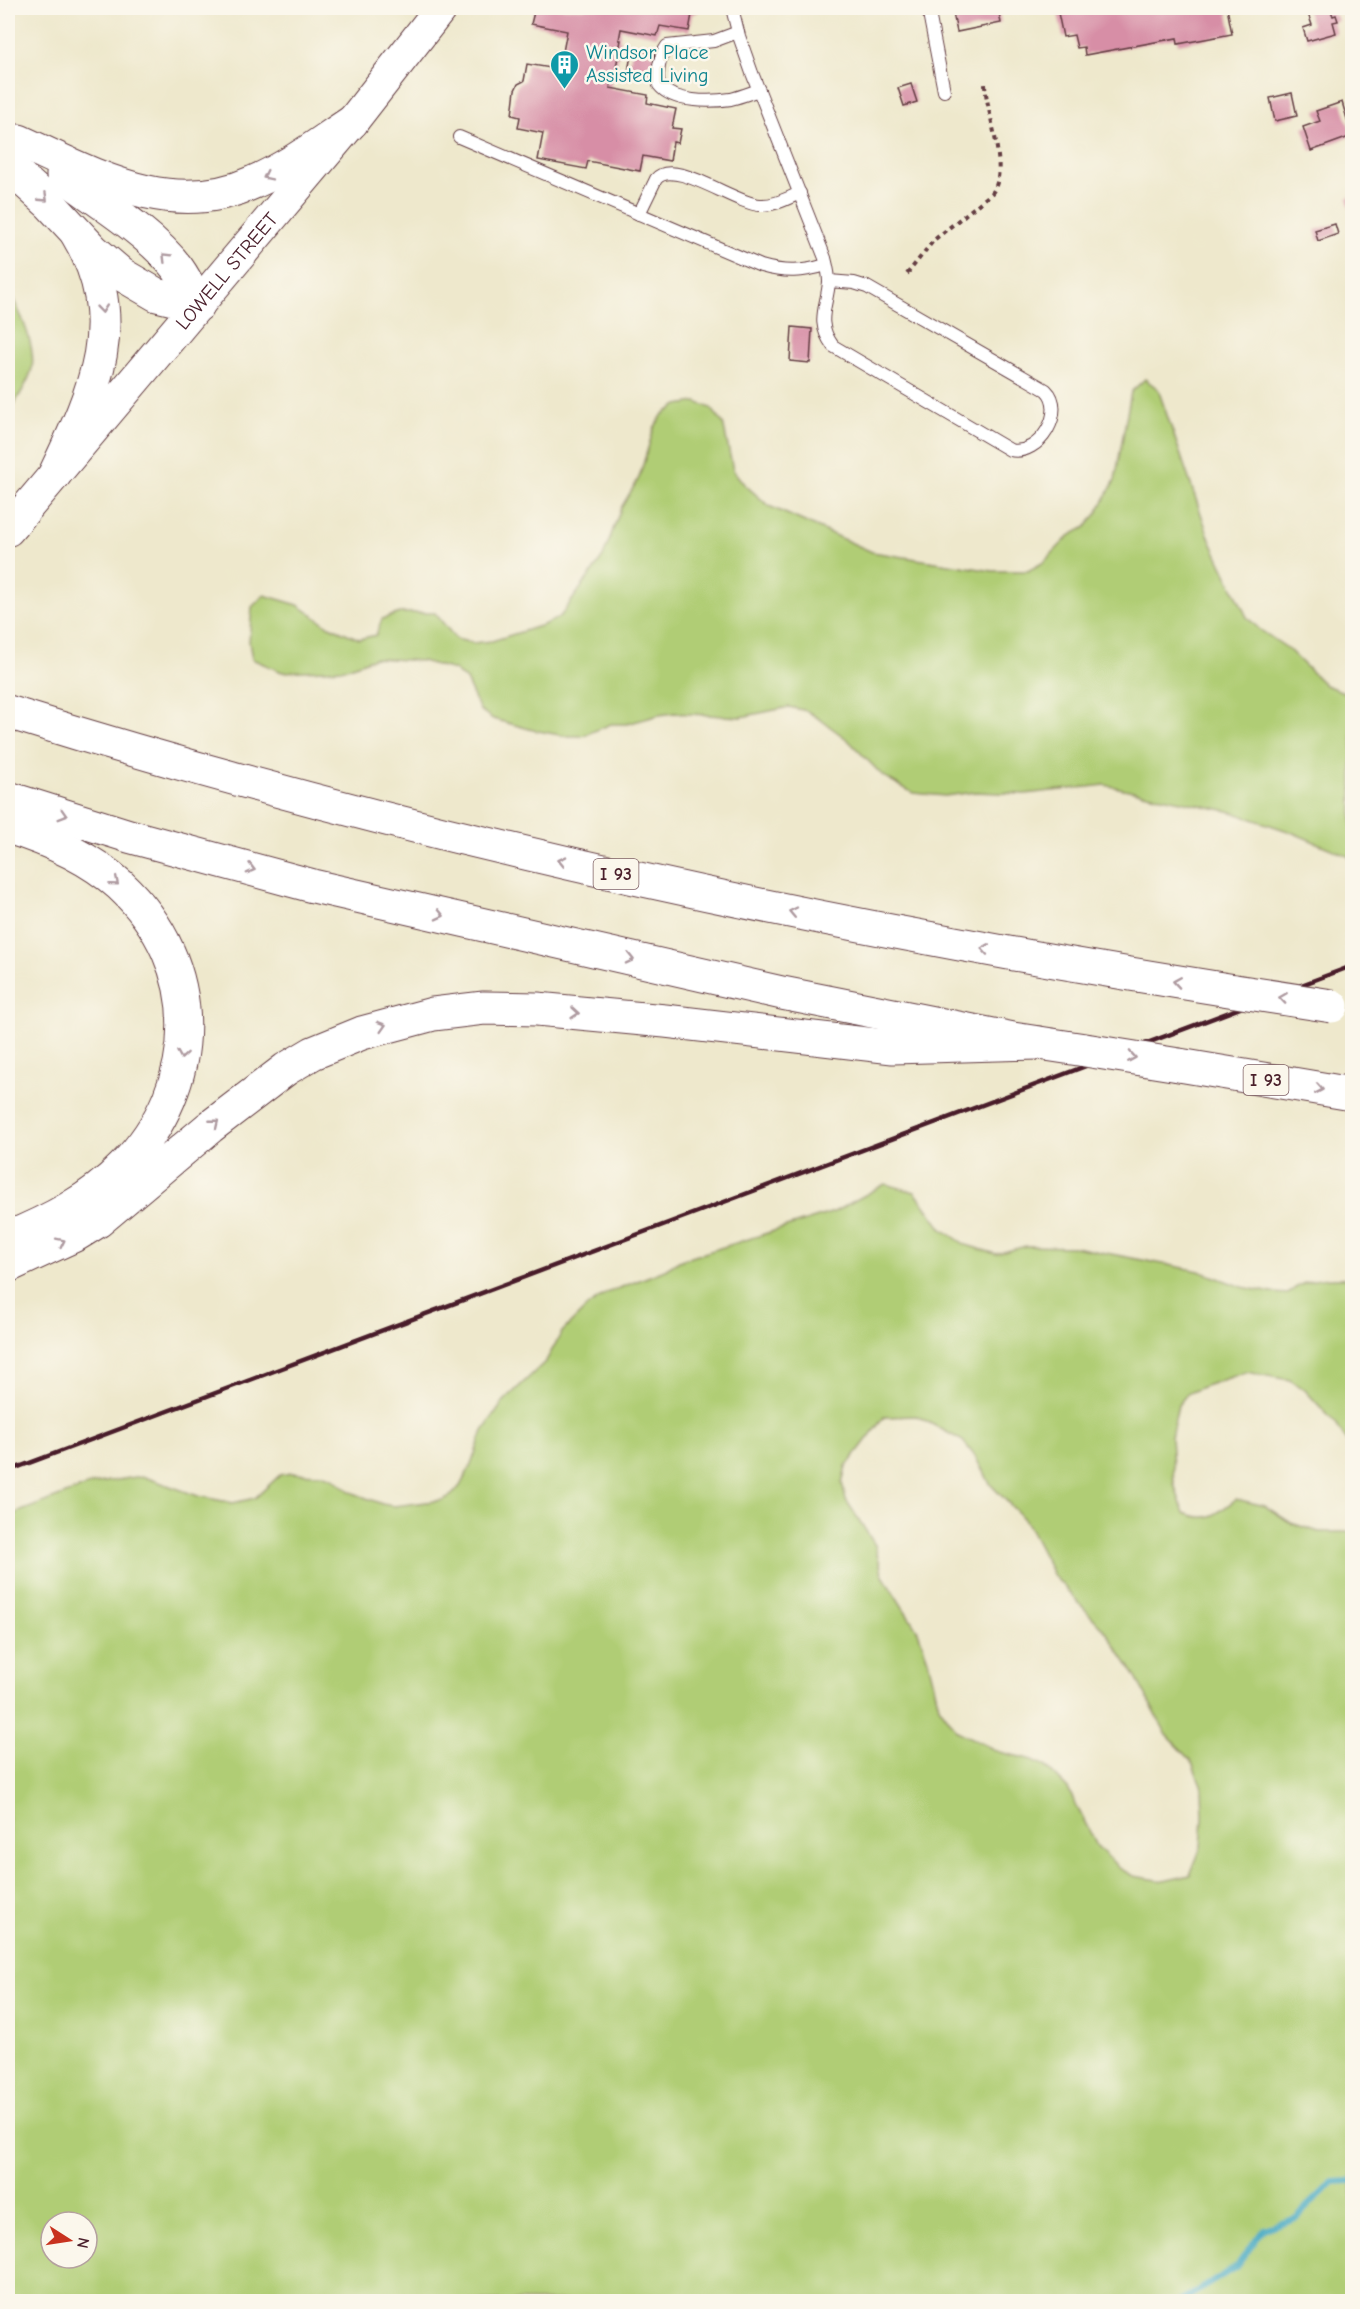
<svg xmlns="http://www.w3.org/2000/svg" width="1360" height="2309" font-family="'Comic Neue',sans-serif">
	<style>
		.green { fill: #b0cd74; stroke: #7d7650; stroke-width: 1.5; fill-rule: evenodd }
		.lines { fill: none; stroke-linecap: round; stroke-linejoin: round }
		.stream { stroke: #42a8c2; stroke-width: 6 }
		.building { fill: #d78ea6 }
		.service-casing { stroke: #633d43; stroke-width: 14 }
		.secondary-casing { stroke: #633d43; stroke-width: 34 }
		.motorway-casing { stroke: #633d43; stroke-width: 35 }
		.path { stroke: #633d43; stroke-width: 4; stroke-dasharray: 4.5 4.5; stroke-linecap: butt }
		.service { stroke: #fff; stroke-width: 12 }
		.secondary { stroke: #fff; stroke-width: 32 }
		.motorway { stroke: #fff; stroke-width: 33 }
		.rail { stroke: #4a1f2b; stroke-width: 4.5 }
		.motorway-bridge-casing { stroke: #633d43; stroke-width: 35; stroke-linecap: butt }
		.motorway-bridge { stroke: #fff; stroke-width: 33 }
		.oneway { stroke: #ae9aa0 }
		.labels { text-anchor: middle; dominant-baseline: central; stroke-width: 5; stroke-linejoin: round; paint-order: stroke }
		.shield { fill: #fbf7ec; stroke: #7f6065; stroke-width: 1.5 }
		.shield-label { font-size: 18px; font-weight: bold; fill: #4a1f2b }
		.culture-label { font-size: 20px; fill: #0d838f; stroke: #fbf7ec; text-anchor: start }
		.street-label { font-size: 20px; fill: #4a1f2b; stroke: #fbf7ec }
	</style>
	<rect width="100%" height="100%" fill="#fbf7ec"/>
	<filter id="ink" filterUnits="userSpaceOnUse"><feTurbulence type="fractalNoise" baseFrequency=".0167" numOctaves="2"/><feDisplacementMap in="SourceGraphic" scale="12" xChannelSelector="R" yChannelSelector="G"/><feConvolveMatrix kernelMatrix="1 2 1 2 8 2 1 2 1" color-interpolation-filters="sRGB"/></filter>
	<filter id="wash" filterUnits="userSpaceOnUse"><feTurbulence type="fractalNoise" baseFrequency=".008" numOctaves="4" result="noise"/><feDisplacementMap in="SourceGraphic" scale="24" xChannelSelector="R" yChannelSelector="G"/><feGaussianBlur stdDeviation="1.35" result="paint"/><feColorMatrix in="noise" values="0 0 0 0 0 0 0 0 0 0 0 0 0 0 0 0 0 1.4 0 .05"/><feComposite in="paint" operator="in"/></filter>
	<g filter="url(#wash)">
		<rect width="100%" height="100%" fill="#eee8cc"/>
		<g class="green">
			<path d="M8 291C20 310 38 350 31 372 26 387 16 401 8 414Z"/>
			<polygon points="1145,379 1158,389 1210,540 1247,617 1259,629 1287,648 1325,685 1352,695 1352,862 1348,856 1291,832 1228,811 1105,785 1025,794 975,792 945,796 913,793 883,776 848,740 821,720 807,711 789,707 741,717 674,713 659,715 627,724 611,724 582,736 565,736 533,730 493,719 480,710 466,680 454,670 422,661 374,658 344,669 282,672 252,659 249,642 252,607 264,595 298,605 327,625 359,639 376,635 382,619 400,613 435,613 456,639 473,643 492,641 543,625 560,617 603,557 621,508 639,478 654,428 663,414 678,405 696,402 711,408 723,423 733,470 744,484 769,506 872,552 993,571 1028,571 1044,562 1069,536 1086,527 1097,513 1115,480 1131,392"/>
			<path d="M885 1184 915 1192 942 1229 966 1245 996 1254 1026 1246 1075 1247 1199 1271 1242 1287 1272 1293 1288 1294C1304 1277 1330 1277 1352 1278V1450L1336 1424 1304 1389 1290 1380 1246 1372 1202 1387 1187 1394 1178 1405 1171 1437 1174 1484 1184 1513C1210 1523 1216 1514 1236 1499L1265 1506 1291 1523 1319 1532H1351L1352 1530V2301H8V1516L92 1484 142 1476 198 1496 233 1503 255 1498 280 1475 291 1473 322 1474 333 1478 351 1492 382 1504 394 1506 443 1500 452 1495 460 1486 471 1465 483 1431 504 1401 546 1361 562 1332 587 1307 607 1293 665 1270 679 1261 834 1212ZM917 1416 963 1441 974 1455 991 1485 1025 1520 1054 1576 1106 1632 1134 1674 1167 1735 1191 1760 1202 1787 1203 1818 1201 1847 1190 1875 1164 1881 1133 1876 1119 1868 1097 1846 1068 1789 1044 1765 1029 1759 999 1752 957 1731 939 1706 928 1660 918 1631 883 1576 875 1545 846 1500 842 1483 846 1467 884 1417ZM51 2222H87V2258H51Z"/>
		</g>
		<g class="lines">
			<polyline class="stream" points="1180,2302 1236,2267 1264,2229 1296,2218 1333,2182 1352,2181"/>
		</g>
		<g id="blocks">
			<g class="building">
				<polygon points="535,8 701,8 698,12 692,14 689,31 660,26 657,36 621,29 619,40 621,40 614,79 612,78 610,88 648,95 647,103 676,109 672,128 681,129 678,143 673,142 670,161 643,156 640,171 588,161 586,169 538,160 543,133 518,128 520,117 512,115 515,90 518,84 524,81 527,64 563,70 565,58 562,57 567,31 531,24"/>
				<polygon points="952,8 998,8 1001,23 957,32"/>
				<polygon points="1057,8 1227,8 1232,34 1178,44 1177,38 1085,55 1084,47 1077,48 1074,35 1063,37"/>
				<polygon points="1306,8 1330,8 1333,16 1336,15 1338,21 1333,22 1336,33 1307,41 1303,28 1312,25"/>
				<polygon points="632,49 655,54 651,76 628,72"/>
				<polygon points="911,84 917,102 904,106 898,88"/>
				<polygon points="1292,93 1297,116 1275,121 1270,98"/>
				<polygon points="1342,102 1352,136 1311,151 1303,127 1320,121 1316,111"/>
				<polygon points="1352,196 1352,218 1347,198"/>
				<polygon points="1335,224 1338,234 1318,241 1315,230"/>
				<polygon points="792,327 812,329 810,363 790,361"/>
			</g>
		</g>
	</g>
	<g filter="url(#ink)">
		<use href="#blocks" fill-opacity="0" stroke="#633d43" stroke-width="1.5"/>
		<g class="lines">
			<defs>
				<g id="service">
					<path d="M732 8 739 36 752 73 825 258C827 266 829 273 829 282 827 307 815 322 833 346L1010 450C1040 457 1067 410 1046 390L867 287 854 283 829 281"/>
					<polyline points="928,8 944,91"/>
					<path d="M738 32 714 41 667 46C660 56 656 73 659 85 673 103 711 102 731 99 740 97 750 93 759 90"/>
					<path d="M459 137 761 266C785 273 803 272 826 265"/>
					<path d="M639 214 656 179C673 157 735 204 760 205 774 206 788 198 800 193"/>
				</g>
				<g id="secondary">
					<path id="s1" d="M8 530 352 122 441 8"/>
				</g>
				<g id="motorway">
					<path d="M19 141C94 175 171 220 254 182 289 167 320 143 352 122"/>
					<polyline points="8,166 50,204 93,250 121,274 157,295 198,305"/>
					<path d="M63 175C98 201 152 234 178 269 186 280 192 293 198 305"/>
					<path d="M55 474C94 392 129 321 77 234"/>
					<path d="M8 712C408 837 820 926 1235 991"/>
					<polyline points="8,798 129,836 313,886 782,993 1013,1039 1085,1050"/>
					<path d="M8 827C47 839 89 857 120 885 205 964 204 1085 123 1167 91 1200 49 1221 8 1238"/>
					<polyline points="1179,1065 1352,1094"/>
					<polyline points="8,1266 77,1234 98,1221 210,1127 286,1069 313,1053 362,1033 433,1014 484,1008 537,1009 665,1021 893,1047 1038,1043"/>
				</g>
			</defs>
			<use href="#service" class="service-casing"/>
			<use href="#secondary" class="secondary-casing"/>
			<use href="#motorway" class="motorway-casing"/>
			<path class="path" d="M907 274 934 240 992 193C1010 170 986 112 985 84"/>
			<use href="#service" class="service"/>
			<use href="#secondary" class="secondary"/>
			<use href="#motorway" class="motorway"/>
			<polyline class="rail" points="8,1471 1352,966"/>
			<defs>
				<g id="motorway-bridge">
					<polyline points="1235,991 1332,1006"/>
					<polyline points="1085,1050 1179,1065"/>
				</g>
			</defs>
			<use href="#motorway-bridge" class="motorway-bridge-casing"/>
			<use href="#motorway-bridge" class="motorway-bridge"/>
		</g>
		<defs><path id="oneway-chevron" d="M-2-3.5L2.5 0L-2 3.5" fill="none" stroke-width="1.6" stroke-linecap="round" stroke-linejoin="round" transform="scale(1.5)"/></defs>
		<g class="oneway">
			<use href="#oneway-chevron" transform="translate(267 176) rotate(154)"/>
			<use href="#oneway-chevron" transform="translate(44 198) rotate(43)"/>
			<use href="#oneway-chevron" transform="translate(166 257) rotate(-135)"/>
			<use href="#oneway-chevron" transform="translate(102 309) rotate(84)"/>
			<use href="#oneway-chevron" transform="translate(63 815) rotate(17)"/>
			<use href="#oneway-chevron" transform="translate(562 861) rotate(-167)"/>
			<use href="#oneway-chevron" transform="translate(251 869) rotate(15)"/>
			<use href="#oneway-chevron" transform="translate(115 882) rotate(40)"/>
			<use href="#oneway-chevron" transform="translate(793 912) rotate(-168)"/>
			<use href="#oneway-chevron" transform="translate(440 915) rotate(13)"/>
			<use href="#oneway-chevron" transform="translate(985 949) rotate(-170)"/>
			<use href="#oneway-chevron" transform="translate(630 959) rotate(13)"/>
			<use href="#oneway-chevron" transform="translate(1177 982) rotate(-171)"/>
			<use href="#oneway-chevron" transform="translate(1283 998) rotate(-172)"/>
			<use href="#oneway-chevron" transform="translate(575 1013) rotate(5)"/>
			<use href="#oneway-chevron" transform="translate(382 1026) rotate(-17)"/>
			<use href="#oneway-chevron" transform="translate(182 1055) rotate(99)"/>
			<use href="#oneway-chevron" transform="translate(1132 1057) rotate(9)"/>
			<use href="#oneway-chevron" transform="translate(1319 1089) rotate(10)"/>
			<use href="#oneway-chevron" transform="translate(215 1123) rotate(-39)"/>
			<use href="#oneway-chevron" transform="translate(61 1242) rotate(-26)"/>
		</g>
	</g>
	<defs>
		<symbol id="building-pin" viewBox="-11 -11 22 30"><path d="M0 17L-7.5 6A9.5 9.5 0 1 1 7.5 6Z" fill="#0f9aa8" stroke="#fbf7ec"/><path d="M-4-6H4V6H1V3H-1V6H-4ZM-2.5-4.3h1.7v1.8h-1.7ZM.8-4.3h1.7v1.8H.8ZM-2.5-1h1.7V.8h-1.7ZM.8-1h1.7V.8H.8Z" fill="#fff"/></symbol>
	</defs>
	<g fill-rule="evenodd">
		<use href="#building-pin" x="548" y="48" width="33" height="45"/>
	</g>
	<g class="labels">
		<g class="shield">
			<rect x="593.5" y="859" width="45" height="30" rx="4.5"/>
			<rect x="1243.5" y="1065" width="45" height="30" rx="4.5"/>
		</g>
		<g class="shield-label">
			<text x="616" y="874">I 93</text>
			<text x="1266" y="1080">I 93</text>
		</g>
		<g class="culture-label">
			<text x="586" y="52">Windsor Place<tspan x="586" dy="23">Assisted Living</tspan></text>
		</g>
		<g class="street-label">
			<text stroke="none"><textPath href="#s1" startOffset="339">LOWELL STREET</textPath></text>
		</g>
	</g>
	<rect width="1360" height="2309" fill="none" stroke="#fbf7ec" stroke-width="30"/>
	<g transform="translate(69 2240) rotate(102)"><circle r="28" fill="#fbf7ec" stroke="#b4a19f" stroke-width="1.5"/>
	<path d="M0-4.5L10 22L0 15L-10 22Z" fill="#c8321e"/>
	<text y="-9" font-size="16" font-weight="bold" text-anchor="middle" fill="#4a1f2b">N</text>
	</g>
</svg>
